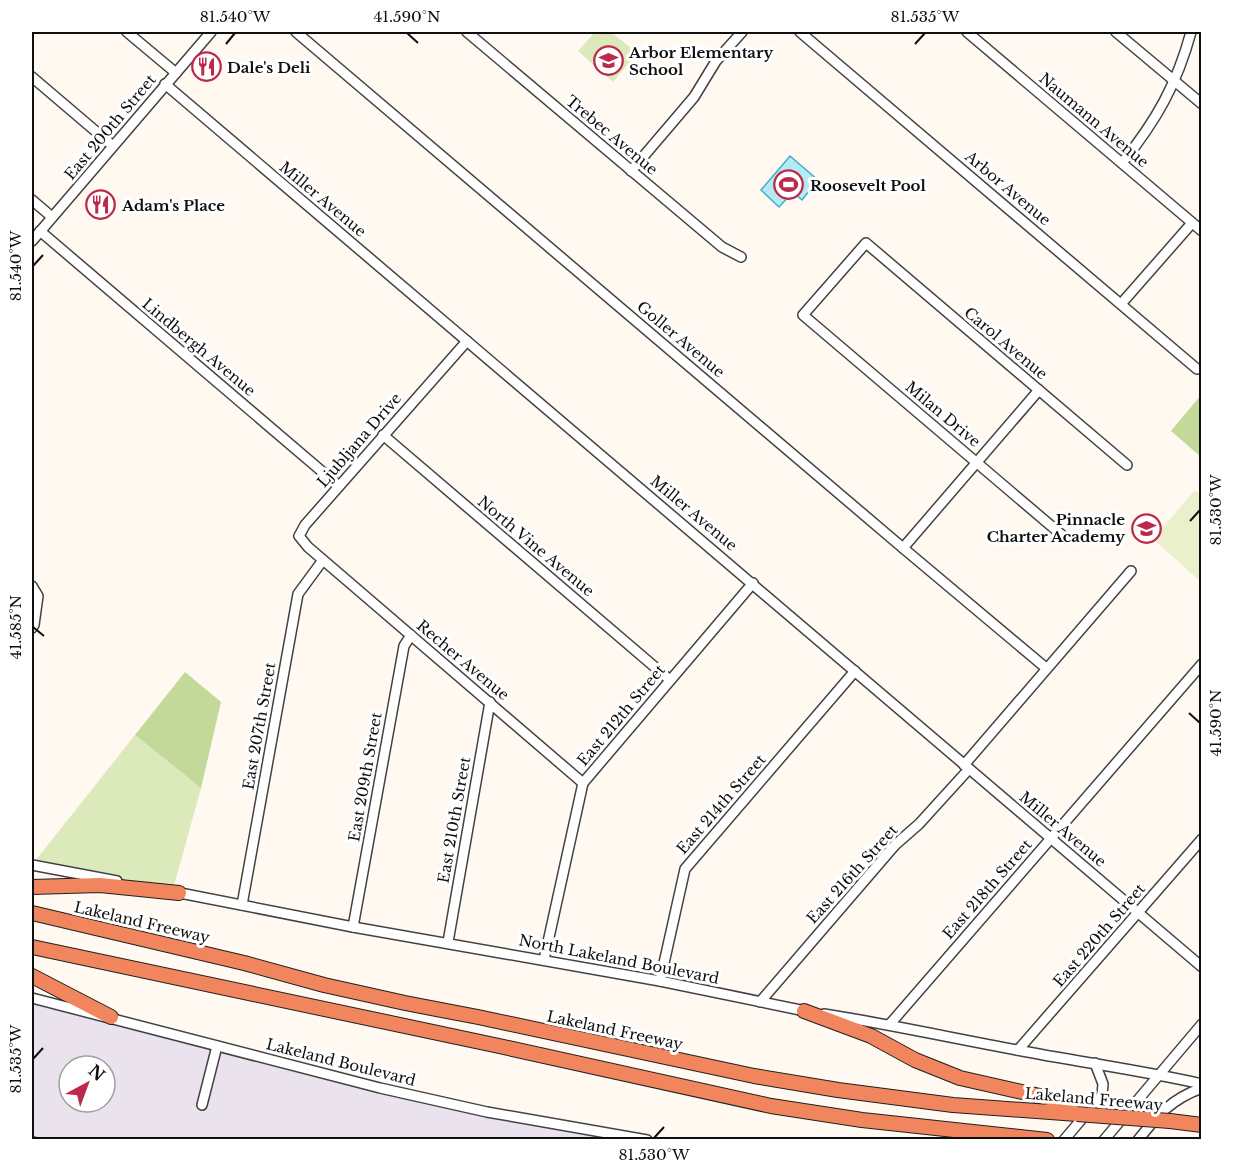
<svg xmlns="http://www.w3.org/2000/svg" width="1233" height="1171" font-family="'Libre Baskerville',serif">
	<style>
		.industrial { fill: #eae3ed; fill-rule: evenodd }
		.green { fill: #dbe9bb }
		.forest { fill: #c2d99a }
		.pitch { fill: #eaf0cc }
		.water { fill: #b7e9f5; stroke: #3fadca; stroke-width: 1.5 }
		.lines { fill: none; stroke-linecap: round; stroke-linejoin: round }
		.minor-casing { stroke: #424242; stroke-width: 12 }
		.highway-casing { stroke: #202020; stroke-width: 16 }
		.minor { stroke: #fff; stroke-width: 9 }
		.highway { stroke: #f1855d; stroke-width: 14 }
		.rail-casing { stroke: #bc294b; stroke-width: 4.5 }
		.rail { stroke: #fff; stroke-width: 2; stroke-dasharray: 7; stroke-linecap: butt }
		.highway-bridge-casing { stroke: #202020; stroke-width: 16; stroke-linecap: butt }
		.highway-bridge { stroke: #f1855d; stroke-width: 14 }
		.ticks { fill: none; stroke: #0f0f0f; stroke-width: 2 }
		.labels { text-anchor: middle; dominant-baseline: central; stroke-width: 6; stroke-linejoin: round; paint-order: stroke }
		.poi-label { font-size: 15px; font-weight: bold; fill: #0f0f0f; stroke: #fff; text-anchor: start }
		.street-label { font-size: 15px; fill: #0f0f0f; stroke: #fff }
		.neatline { fill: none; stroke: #0f0f0f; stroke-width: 2 }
		.ticks-label { font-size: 15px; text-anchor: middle; fill: #0f0f0f }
	</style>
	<rect width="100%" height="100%" fill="#fff9f1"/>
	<path class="industrial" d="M32 998 380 1088 647 1140H32ZM69 1066H105V1102H69Z"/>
	<g class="green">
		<polygon points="595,32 611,32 637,53 613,82 578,51"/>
		<polygon points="135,735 201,788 172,893 32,865"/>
	</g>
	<g class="forest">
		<polygon points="1201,395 1201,457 1171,431"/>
		<polygon points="185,672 221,702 201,788 135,735"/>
	</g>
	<polygon class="pitch" points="1195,490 1201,495 1201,582 1153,539"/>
	<polygon class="water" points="790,156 818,180 802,200 793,192 779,207 761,190"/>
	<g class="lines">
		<defs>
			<g id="minor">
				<polyline points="127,32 176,73"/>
				<polyline points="296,32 903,548 1046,668"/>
				<polyline points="467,32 722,247 741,257"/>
				<polyline points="800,32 1197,369"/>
				<polyline points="967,32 1202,231"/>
				<polyline points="1116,32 1202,104"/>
				<polyline points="32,77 113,146"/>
				<polyline points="165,84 1202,967"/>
				<path d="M1122 163C1156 121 1177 84 1191 32"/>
				<polyline points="631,171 694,97 716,61 742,32"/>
				<polyline points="32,200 52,217"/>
				<polyline points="40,231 339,486"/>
				<polyline points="32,241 211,32"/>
				<polyline points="1121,304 1192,223"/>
				<polyline points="467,341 305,525 299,536 308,547 583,783"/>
				<polyline points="383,435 670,680"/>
				<polyline points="1063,536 803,315 866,243 1127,465"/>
				<polyline points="903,548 1039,390"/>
				<polyline points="32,586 38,596 34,625 32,628"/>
				<polyline points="964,765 1131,571"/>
				<polyline points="32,865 117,881"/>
				<polyline points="175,892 353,927 660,981 810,1012"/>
				<polyline points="242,905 298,594 323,560"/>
				<polyline points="353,927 404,646 411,635"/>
				<polyline points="448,942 490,702"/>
				<polyline points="544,960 583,783 753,583"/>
				<polyline points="660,981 685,869 855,671"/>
				<polyline points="32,998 380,1088 487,1112 647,1140"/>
				<polyline points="760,1002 895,845 919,824 969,769"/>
				<path d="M824 1014C889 1024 952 1038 1017 1050 1079 1062 1140 1070 1202 1084"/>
				<polyline points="890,1024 1202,664"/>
				<polyline points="1018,1050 1202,839"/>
				<polyline points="202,1105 217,1046"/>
				<polyline points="1064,1140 1102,1095 1103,1084 1095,1063"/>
				<polyline points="1104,1140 1202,1024"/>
				<path d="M1138 1140C1158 1115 1171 1099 1202 1088"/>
			</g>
			<g id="highway">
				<polyline points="32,887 100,885 179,893"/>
				<polyline points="32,913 244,963 324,985 405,1003 478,1017 754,1076 838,1090 953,1105 1077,1114"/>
				<polyline points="32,947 499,1046 771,1106 862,1120 1047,1140"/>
				<polyline points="32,976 111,1017"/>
				<polyline points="804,1011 871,1036 915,1060 960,1078 1084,1106"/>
				<polyline points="1170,1121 1202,1125"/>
			</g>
		</defs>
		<use href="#minor" class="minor-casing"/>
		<use href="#highway" class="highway-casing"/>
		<use href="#minor" class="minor"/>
		<use href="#highway" class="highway"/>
		<defs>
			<polyline id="rail" points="32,1138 41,1140"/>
		</defs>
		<use href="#rail" class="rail-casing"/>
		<use href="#rail" class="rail"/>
		<defs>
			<polyline id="highway-bridge" points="1077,1114 1170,1121"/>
		</defs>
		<use href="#highway-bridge" class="highway-bridge-casing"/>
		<use href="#highway-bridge" class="highway-bridge"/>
	</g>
	<path class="ticks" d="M407 33 418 43M226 44 235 33M915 44 925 33M33 266 43 255M1190 521 1200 510M33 627 44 636M1189 713 1200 723M33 1059 43 1048M654 1138 664 1127"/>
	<defs>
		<symbol id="school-ring" viewBox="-11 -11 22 22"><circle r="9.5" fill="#fff" stroke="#bc294b" stroke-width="1.5"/><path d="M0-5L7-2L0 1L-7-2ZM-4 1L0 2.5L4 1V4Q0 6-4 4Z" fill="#bc294b"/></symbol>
		<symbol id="restaurant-ring" viewBox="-11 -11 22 22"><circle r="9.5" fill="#fff" stroke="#bc294b" stroke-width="1.5"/><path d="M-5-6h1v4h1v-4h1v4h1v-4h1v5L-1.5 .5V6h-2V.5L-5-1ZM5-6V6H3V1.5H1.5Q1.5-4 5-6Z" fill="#bc294b"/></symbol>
		<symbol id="stadium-ring" viewBox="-11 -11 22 22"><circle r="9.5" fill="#fff" stroke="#bc294b" stroke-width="1.5"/><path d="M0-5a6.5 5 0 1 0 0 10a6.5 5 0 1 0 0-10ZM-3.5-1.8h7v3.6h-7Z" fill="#bc294b"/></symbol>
	</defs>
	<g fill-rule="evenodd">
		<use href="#school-ring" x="592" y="44" width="33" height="33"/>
		<use href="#restaurant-ring" x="190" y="50" width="33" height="33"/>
		<use href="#stadium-ring" x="772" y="168" width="33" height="33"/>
		<use href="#restaurant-ring" x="84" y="188" width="33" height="33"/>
		<use href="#school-ring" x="1130" y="512" width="33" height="33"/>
	</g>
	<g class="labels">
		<g class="poi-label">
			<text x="629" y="52">Arbor Elementary<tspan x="629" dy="17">School</tspan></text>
			<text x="227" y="67">Dale's Deli</text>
			<text x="810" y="185">Roosevelt Pool</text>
			<text x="122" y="205">Adam's Place</text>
			<text x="1125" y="519" text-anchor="end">Pinnacle<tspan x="1125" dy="17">Charter Academy</tspan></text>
		</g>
		<g class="street-label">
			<text transform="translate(1094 120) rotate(40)">Naumann Avenue</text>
			<text transform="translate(110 127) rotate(-50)">East 200th Street</text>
			<text transform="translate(612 135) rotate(40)">Trebec Avenue</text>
			<text transform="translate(1008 188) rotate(40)">Arbor Avenue</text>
			<text transform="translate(323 199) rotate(40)">Miller Avenue</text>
			<text transform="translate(681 339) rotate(40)">Goller Avenue</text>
			<text transform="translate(1006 343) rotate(40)">Carol Avenue</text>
			<text transform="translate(199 347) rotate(40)">Lindbergh Avenue</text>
			<text transform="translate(943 414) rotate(40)">Milan Drive</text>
			<text transform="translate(359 440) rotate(-49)">Ljubljana Drive</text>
			<text transform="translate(694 513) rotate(40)">Miller Avenue</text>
			<text transform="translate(536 546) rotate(40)">North Vine Avenue</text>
			<text transform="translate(463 660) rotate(40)">Recher Avenue</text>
			<text transform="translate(621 715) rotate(-50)">East 212th Street</text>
			<text transform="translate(259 726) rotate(-80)">East 207th Street</text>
			<text transform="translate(365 777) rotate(-80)">East 209th Street</text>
			<text transform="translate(721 804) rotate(-49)">East 214th Street</text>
			<text transform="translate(454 820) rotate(-80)">East 210th Street</text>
			<text transform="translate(1063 829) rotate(40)">Miller Avenue</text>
			<text transform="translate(852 874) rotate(-48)">East 216th Street</text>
			<text transform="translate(987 889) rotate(-49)">East 218th Street</text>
			<text transform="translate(142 922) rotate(13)">Lakeland Freeway</text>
			<text transform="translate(1099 935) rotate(-49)">East 220th Street</text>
			<text transform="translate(619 959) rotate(11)">North Lakeland Boulevard</text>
			<text transform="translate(615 1030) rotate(12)">Lakeland Freeway</text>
			<text transform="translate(341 1062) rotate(14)">Lakeland Boulevard</text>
			<text transform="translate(1094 1099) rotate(5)">Lakeland Freeway</text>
		</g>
	</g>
	<rect width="1233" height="1171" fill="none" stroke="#ffffff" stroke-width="66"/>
	<g transform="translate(87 1084) rotate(41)"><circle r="28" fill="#ffffff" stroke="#9f9f9f" stroke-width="1.5"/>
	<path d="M0-4.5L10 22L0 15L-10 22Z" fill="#bc294b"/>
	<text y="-9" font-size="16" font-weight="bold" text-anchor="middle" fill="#0f0f0f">N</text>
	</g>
	<rect x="33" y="33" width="1167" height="1105" class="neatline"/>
	<g class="ticks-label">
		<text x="235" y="22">81.540°W</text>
		<text x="407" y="22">41.590°N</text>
		<text x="925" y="22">81.535°W</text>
		<text transform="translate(16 266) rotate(-90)" y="5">81.540°W</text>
		<text transform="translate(1216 510) rotate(-90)" y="5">81.530°W</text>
		<text transform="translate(16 627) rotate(-90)" y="5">41.585°N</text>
		<text transform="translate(1216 723) rotate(-90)" y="5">41.590°N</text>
		<text transform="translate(16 1059) rotate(-90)" y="5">81.535°W</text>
		<text x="654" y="1160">81.530°W</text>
	</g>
</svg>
